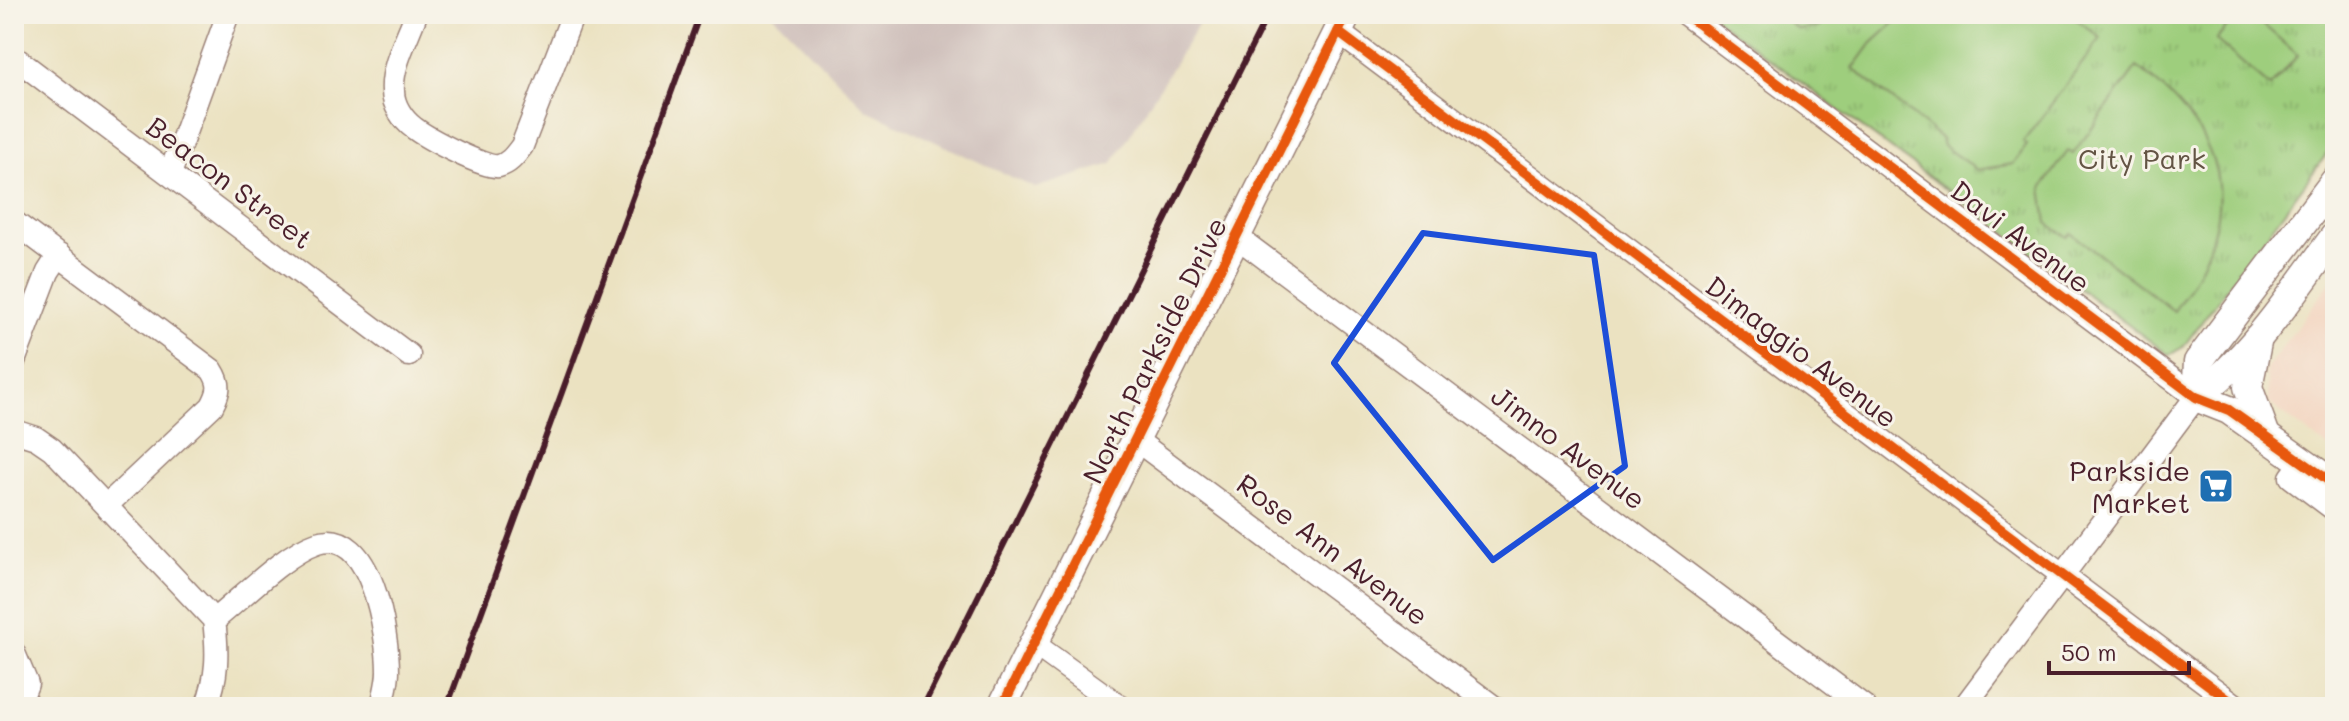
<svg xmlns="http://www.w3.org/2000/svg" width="2349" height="721" font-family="Mali,sans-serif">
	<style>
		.built { fill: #f3d4bf }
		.industrial { fill: #cfc0bb }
		.grass { fill: url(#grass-tufts); stroke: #747654; stroke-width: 2 }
		.garden { fill: #9ece7d; stroke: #747654; stroke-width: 2 }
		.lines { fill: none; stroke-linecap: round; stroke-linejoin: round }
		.minor-casing { stroke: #9a8076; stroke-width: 25 }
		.tertiary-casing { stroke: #9a8076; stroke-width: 31 }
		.minor { stroke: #fff; stroke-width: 22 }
		.tertiary { stroke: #fff; stroke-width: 28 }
		.rail { stroke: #4a1f2b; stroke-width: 6 }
		.cycleway-casing { stroke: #f7f3e8; stroke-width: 15 }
		.cycleway { stroke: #e8590c; stroke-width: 10 }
		.marked { fill: none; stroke: #1d4ed8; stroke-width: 6; stroke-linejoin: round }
		.labels { text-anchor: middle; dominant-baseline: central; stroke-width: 6; stroke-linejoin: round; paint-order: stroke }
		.park-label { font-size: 28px; fill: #635444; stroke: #f7f3e8 }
		.street-label { font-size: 28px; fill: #4a1f2b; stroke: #f7f3e8 }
		.poi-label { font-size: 28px; fill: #4a1f2b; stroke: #f7f3e8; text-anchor: end }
	</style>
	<defs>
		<pattern id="grass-tufts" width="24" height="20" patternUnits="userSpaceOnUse" patternTransform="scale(2)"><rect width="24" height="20" fill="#9ece7d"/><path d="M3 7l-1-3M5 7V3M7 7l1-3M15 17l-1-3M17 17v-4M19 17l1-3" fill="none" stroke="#8ab06c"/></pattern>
	</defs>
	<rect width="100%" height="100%" fill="#f7f3e8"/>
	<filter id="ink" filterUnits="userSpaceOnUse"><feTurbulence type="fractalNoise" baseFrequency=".0125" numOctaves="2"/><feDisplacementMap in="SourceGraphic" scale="16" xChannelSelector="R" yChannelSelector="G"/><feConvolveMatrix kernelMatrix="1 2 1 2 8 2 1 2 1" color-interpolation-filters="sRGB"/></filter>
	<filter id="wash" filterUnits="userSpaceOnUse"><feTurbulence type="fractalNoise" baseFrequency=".006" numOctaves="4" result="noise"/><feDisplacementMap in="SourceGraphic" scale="32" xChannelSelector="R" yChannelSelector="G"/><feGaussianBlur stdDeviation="1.8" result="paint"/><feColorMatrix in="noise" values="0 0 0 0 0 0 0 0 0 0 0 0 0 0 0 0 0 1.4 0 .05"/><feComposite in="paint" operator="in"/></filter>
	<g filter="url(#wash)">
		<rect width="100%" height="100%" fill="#ebe2c1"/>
		<polygon class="built" points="2335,276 2335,453 2269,403 2266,369"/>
		<polygon class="industrial" points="772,14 1205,14 1112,164 1035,188 867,110"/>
		<polygon class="grass" points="1709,14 2335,14 2335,143 2183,347 2169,355"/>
		<g class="garden">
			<polygon points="1777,14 1830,14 1820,27 1799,30"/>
			<polygon points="1904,14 2069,14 2101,38 2023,142 2027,145 2013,164 1977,170 1943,146 1941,138 1853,69 1872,43"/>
			<polygon points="2238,14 2251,14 2298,55 2270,87 2216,40"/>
			<path d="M2137 67C2233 140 2243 213 2174 311L2071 233 2067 237 2047 223 2042 188 2068 151 2073 154Z"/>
		</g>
	</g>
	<g filter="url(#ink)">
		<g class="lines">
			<defs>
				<g id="minor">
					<path d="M416 14C408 37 391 66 393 91 393 105 403 120 414 128 427 138 485 169 499 166 510 163 515 155 522 146L573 14"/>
					<polyline points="1685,14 2196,397 1964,707"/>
					<polyline points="1338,32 2238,707"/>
					<polyline points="14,57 409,355"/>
					<polyline points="170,174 228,14"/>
					<path d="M14 222 212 370C221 384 220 391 212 406L107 505"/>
					<polyline points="1237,237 1865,707"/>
					<polyline points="14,361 48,272 59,255"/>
					<path d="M14 431 36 438 52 449 214 620C218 652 218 677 206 707"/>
					<polyline points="1136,440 1494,707"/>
					<polyline points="2303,461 2291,477 2335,510"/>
					<path d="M214 620C242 598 284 554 317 543 372 525 388 636 388 671 388 683 384 695 382 707"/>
					<polyline points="1034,644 1121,707"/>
					<polyline points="14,653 27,684 18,707"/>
				</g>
				<g id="tertiary">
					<polyline points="2258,338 2248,387 2265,433"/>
					<polyline points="2196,397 2198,362 2335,181"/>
					<path d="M2196 397C2253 356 2293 292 2335 236"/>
					<polyline points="2196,397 2229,410 2335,485"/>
					<polyline points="1002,707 1347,14"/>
				</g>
			</defs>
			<use href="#minor" class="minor-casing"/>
			<use href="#tertiary" class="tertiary-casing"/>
			<use href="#minor" class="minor"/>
			<use href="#tertiary" class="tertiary"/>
			<g class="rail">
				<polyline points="447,707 700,14"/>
				<polyline points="923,707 1268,14"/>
			</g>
			<defs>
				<g id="cycleway">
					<polyline points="1685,14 2196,397 2229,410 2335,485"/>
					<polyline points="1338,32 2238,707"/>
					<polyline points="1002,707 1347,14"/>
				</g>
			</defs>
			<use href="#cycleway" class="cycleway-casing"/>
			<use href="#cycleway" class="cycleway"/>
		</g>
	</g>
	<path class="marked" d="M1423 233 1594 255 1625 466 1493 560 1334 363Z"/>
	<defs>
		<symbol id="supermarket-square" viewBox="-11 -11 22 22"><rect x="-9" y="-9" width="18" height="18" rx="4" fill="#1f6fb2" stroke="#f7f3e8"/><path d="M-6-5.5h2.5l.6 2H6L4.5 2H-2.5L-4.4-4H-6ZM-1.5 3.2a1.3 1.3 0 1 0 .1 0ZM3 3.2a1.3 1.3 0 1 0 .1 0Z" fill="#fff"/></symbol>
	</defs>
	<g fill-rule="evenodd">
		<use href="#supermarket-square" x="2196" y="466" width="40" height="40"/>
	</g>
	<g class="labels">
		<g class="park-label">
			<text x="2142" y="158">City Park</text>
		</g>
		<g class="street-label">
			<text transform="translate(230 182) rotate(37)">Beacon Street</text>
			<text transform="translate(2021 236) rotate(37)">Davi Avenue</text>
			<text transform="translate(1154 350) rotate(-64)">North Parkside Drive</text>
			<text transform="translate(1802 351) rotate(37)">Dimaggio Avenue</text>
			<text transform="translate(1569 447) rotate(37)">Jimno Avenue</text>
			<text transform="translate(1333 549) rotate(37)">Rose Ann Avenue</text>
		</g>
		<g class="poi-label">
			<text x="2190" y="470">Parkside<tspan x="2190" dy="32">Market</tspan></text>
		</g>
	</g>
	<rect width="2349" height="721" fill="none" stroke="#f7f3e8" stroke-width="48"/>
	<path d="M2049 661v12h140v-12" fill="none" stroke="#4a1f2b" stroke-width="4"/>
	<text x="2061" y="661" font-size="24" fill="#4a1f2b" stroke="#f7f3e8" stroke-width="6" paint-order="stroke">50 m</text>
</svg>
